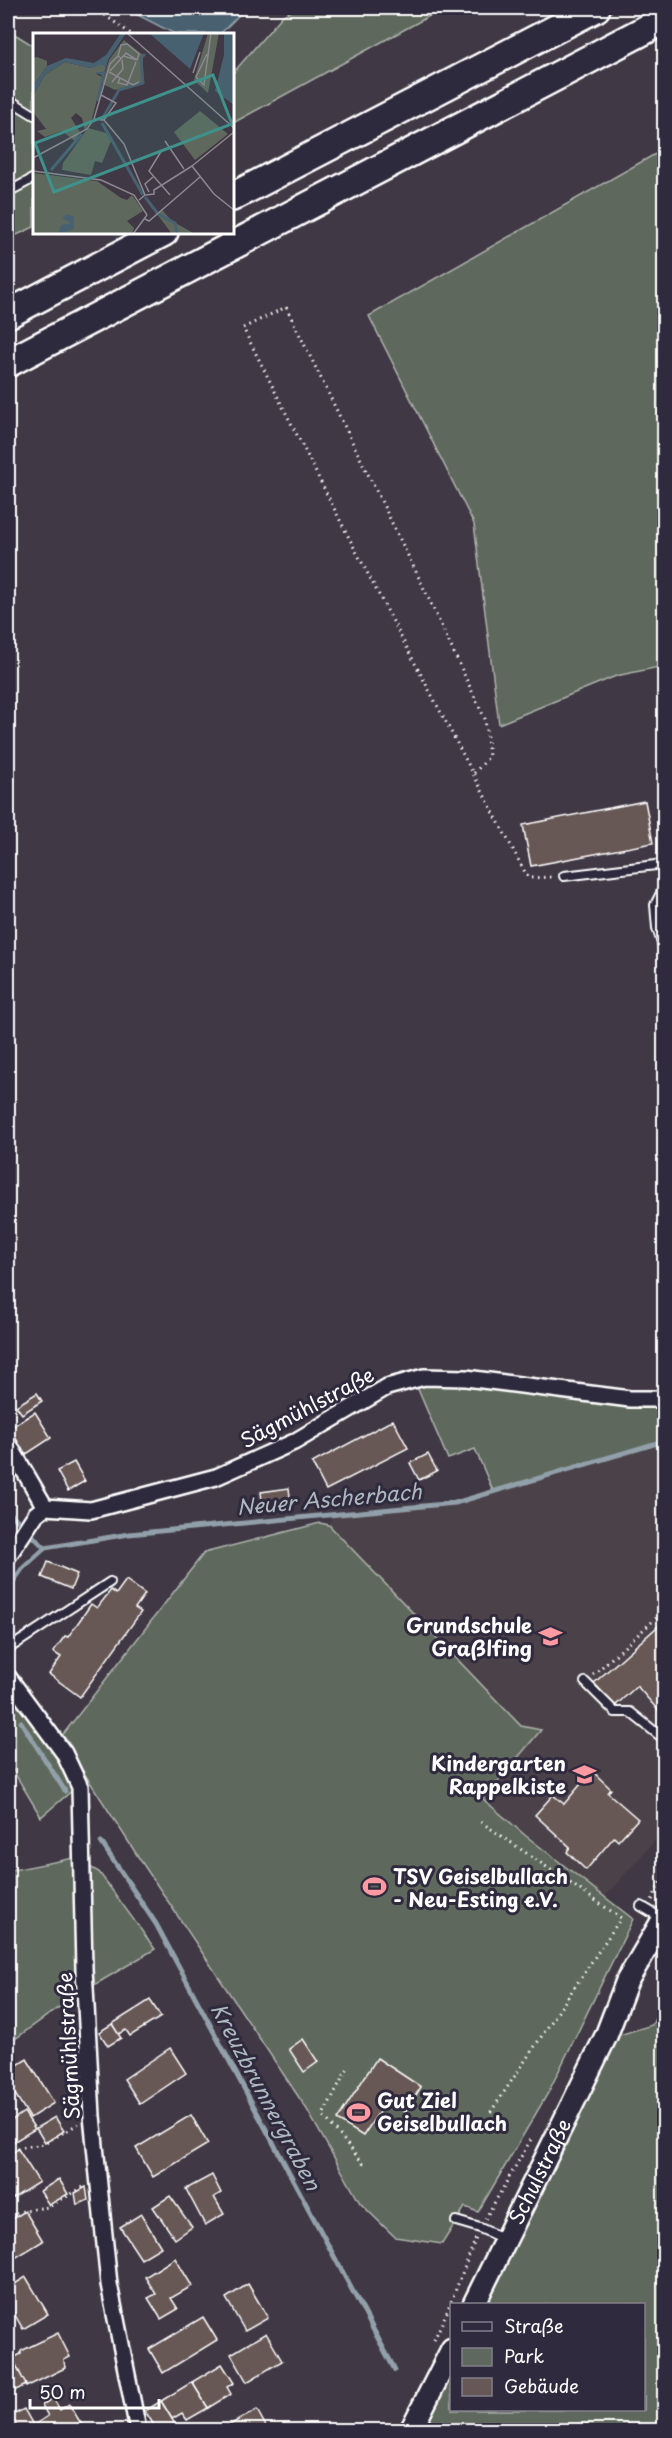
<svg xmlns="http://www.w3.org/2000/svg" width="672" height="2438" font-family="'Playpen Sans',sans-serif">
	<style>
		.built { fill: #4c4249 }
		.green { fill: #5e685c; stroke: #aeb4ae; stroke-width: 1.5 }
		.water { fill: #486171; stroke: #91a0aa; stroke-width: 1.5 }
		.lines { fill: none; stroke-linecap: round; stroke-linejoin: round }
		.stream { stroke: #91a0aa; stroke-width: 5 }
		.building { fill: #675855; stroke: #fff; stroke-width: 1.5 }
		.lane-casing { stroke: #fff; stroke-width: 12 }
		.street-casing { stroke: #fff; stroke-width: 20 }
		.secondary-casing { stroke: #fff; stroke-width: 26 }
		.highway-casing { stroke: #fff; stroke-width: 32 }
		.path { stroke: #fff; stroke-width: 3; stroke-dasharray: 1.5 4.5; stroke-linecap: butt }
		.lane { stroke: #2f2a3d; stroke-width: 8 }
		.street { stroke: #2f2a3d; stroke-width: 15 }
		.secondary { stroke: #2f2a3d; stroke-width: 21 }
		.highway { stroke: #2f2a3d; stroke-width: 27 }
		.labels { text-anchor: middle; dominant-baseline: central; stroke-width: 6; stroke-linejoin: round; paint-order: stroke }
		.street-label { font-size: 20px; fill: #fff; stroke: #2f2a3d }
		.poi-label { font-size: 20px; font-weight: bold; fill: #fff; stroke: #2f2a3d; text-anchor: end }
		.water-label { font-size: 21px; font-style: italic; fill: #adb8bf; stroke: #2f2a3d }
		.inset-river { fill: none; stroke: #486171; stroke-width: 3 }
		.inset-road { fill: none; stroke: #8c888f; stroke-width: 1.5 }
		.view { fill: #3f918b; fill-opacity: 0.15; stroke: #3f918b; stroke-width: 3 }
		.inset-edge { fill: none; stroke: #fff; stroke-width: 3 }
	</style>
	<rect width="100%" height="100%" fill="#403844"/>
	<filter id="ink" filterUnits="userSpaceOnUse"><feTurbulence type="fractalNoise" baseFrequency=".0167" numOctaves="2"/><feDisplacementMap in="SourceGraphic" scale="12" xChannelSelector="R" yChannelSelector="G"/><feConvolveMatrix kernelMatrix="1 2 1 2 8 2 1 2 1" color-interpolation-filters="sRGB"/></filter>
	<g filter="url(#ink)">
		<polygon class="built" points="664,1441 664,1844 657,1838 602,1900 483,1799 540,1730 521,1726 329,1525 333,1515 455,1503"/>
		<g class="green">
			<polygon points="298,8 444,8 233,123 233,73 283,15"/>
			<polygon points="8,30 34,46 34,227 8,239"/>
			<polygon points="664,149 664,666 616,676 499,724 474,524 369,316"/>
			<polygon points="414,1380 664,1399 664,1441 493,1491 475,1449 448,1459"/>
			<polygon points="320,1523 329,1525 521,1726 541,1730 483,1799 526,1836 633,1919 548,2093 478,2212 465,2207 442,2244 395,2237 360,2203 306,2108 137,1855 61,1737 204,1553"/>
			<polygon points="8,1688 46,1734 75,1788 41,1817 8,1762"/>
			<polygon points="74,1858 99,1872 155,1949 69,2000 8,2044 8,1871"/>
			<polygon points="664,1999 664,2430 423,2430 451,2375 452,2410 644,2410 644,2304 487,2304 619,2035 652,2025"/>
		</g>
		<polygon class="water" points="124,8 246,8 220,34 175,34"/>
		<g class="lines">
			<g class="stream">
				<polyline points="8,1511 45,1548"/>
				<polyline points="8,1589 22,1569 45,1548 129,1534 455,1503 664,1441"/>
				<polyline points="21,1722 65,1791"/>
				<polyline points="101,1842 156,1924 395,2370"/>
			</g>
		</g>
		<g class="building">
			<polygon points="645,801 653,843 531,866 523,825"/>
			<polygon points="37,1393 42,1401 22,1414 16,1406"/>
			<polygon points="35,1412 51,1438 25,1455 8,1429"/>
			<polygon points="393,1420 408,1448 326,1490 312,1463"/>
			<polygon points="428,1454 437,1471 419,1480 410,1463"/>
			<polygon points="74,1462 85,1481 68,1491 57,1471"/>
			<polygon points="289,1488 291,1505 263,1509 261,1492"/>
			<polygon points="48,1562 77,1574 71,1589 42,1577"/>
			<polygon points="126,1580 145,1594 135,1608 141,1612 80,1697 49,1674 61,1657 53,1652 65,1636 68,1637 91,1604 97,1608 111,1590 116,1594"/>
			<polygon points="664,1621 664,1717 637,1686 615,1706 594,1683"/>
			<polygon points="592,1771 611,1789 608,1793 638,1819 618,1841 614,1837 586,1870 567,1852 570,1847 535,1815 553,1795 564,1804"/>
			<polygon points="150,2000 161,2017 130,2036 126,2030 118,2034 112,2024"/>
			<polygon points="112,2024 121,2038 108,2046 99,2032"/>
			<polygon points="303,2039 318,2062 304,2072 289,2049"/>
			<polygon points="170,2048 186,2073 140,2104 124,2079"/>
			<polygon points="377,2058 421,2087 405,2112 387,2100 363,2136 337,2120"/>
			<polygon points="27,2059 54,2103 30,2118 8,2083 8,2071"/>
			<polygon points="24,2112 35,2129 10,2144 8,2140 8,2123"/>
			<polygon points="191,2115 208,2144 153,2177 136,2148"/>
			<polygon points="55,2117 64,2131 45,2143 36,2128"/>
			<polygon points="18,2149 39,2182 12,2199 8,2192 8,2155"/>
			<polygon points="212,2175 221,2193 214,2197 224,2214 205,2225 186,2189"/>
			<polygon points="59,2179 68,2194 49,2205 40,2191"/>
			<polygon points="86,2187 88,2200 77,2205 75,2193"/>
			<polygon points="170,2196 192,2227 175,2239 153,2207"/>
			<polygon points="25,2211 43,2241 15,2258 8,2246 8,2222"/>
			<polygon points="141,2214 161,2247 141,2259 120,2227"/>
			<polygon points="175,2258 192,2286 171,2298 178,2309 161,2319 148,2298 156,2294 145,2277"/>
			<polygon points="26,2277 48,2314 23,2329 8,2303 8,2288"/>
			<polygon points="248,2284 268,2318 245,2331 226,2298"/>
			<polygon points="203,2317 217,2340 163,2373 149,2349"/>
			<polygon points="58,2333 70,2357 64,2360 65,2368 26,2387 13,2358 21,2354 21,2351"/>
			<polygon points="266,2333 282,2361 247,2382 231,2354"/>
			<polygon points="15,2364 26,2385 8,2394 8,2368"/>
			<polygon points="222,2364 234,2383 227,2387 231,2394 208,2408 192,2382"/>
			<polygon points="192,2382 208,2408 187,2420 182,2413 172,2419 161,2401"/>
			<polygon points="53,2398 60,2410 69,2404 82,2425 73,2430 34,2430 31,2427 48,2416 42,2405"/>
			<polygon points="161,2401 175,2424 164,2430 157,2430 145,2411"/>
			<polygon points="24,2409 33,2425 32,2430 19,2430 11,2416"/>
			<polygon points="257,2410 268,2430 220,2430"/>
		</g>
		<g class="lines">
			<defs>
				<g id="lane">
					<polyline points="8,99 34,115"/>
					<polyline points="8,192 34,178"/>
					<polyline points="564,876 664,864"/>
					<polyline points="664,887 655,905 657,928 664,949"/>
					<polyline points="8,1649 110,1582"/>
					<polyline points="585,1682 615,1712 630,1712 664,1739"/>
					<polyline points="641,1906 663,1919"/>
					<polyline points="456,2221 480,2228 504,2239"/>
				</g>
				<g id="street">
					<polyline points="8,1443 45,1507"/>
					<polyline points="8,1556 36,1514 45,1507 91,1510 216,1477 294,1442 387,1387 424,1377 466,1378 630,1399 664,1399"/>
					<polyline points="8,1677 64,1753 80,1787 84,1969 92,2116 109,2284 138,2430"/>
				</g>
				<g id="secondary">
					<path id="s1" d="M474 2304 606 2036 627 1981 664 1918"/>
					<polyline points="411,2430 452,2349"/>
				</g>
				<g id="highway">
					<polyline points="232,197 596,8"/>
					<polyline points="8,314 164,232"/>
					<polyline points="8,363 664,20"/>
				</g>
			</defs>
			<use href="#lane" class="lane-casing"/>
			<use href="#street" class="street-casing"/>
			<use href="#secondary" class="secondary-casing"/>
			<use href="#highway" class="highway-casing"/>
			<g class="path">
				<polyline points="95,8 131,34"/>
				<polyline points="474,773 489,757 485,719 418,576 286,307 243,328 348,536 528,878 553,877"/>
				<polyline points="593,1675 664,1611"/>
				<polyline points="481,1822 621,1918 490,2113"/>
				<polyline points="652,1900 664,1875"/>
				<polyline points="347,2069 323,2115 366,2167"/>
				<polyline points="17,2148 44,2144 78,2124"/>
				<polyline points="16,2214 25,2210 49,2207 85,2186"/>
				<polyline points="485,2219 533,2136"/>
				<polyline points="434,2340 447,2312 476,2238"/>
			</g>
			<use href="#lane" class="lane"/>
			<use href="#street" class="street"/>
			<use href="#secondary" class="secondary"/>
			<use href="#highway" class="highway"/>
		</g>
	</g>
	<defs>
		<symbol id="school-bare" viewBox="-9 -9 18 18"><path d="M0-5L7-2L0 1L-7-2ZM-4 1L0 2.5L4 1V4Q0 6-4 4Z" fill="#ff9aa2" stroke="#2f2a3d" stroke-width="2.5" paint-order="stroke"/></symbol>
		<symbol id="stadium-bare" viewBox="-9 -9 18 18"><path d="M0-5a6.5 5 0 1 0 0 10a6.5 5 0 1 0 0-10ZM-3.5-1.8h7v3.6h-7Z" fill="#ff9aa2" stroke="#2f2a3d" stroke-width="2.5" paint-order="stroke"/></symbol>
	</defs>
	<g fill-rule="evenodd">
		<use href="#school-bare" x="534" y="1620" width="33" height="33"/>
		<use href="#school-bare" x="568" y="1758" width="33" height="33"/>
		<use href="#stadium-bare" x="358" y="1870" width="33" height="33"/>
		<use href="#stadium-bare" x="342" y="2096" width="33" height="33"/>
	</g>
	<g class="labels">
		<g class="street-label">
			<text transform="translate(307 1407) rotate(-28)">Sägmühlstraße</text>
			<text transform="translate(68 2046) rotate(-93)">Sägmühlstraße</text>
			<text stroke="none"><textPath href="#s1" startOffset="148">Schulstraße</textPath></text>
		</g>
		<g class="poi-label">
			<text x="532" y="1625">Grundschule<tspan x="532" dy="23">Graßlfing</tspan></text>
			<text x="566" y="1763">Kindergarten<tspan x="566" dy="23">Rappelkiste</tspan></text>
			<text x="393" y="1876" text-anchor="start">TSV Geiselbullach<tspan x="393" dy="23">- Neu-Esting e.V.</tspan></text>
			<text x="377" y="2100" text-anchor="start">Gut Ziel<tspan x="377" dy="23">Geiselbullach</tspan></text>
		</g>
		<g class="water-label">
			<text transform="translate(329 1498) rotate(-5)">Neuer Ascherbach</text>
			<text transform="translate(267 2096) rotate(62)">Kreuzbrunnergraben</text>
		</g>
	</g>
	<g transform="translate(33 33)">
		<rect width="201" height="201" fill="#403844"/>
		<path d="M175 0H186L175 60 161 47ZM91 7 110 22V51L82 57 68 50 59 86 52 97 49 85 43 80 38 85 47 99 42 108 29 98 12 104 4 98 13 96 0 79V63L12 42 32 29 57 35 69 31 73 34 71 39 63 41 71 45 76 27ZM4 24 14 28V33L0 53V25ZM167 78 195 101 162 127 141 99ZM55 95 73 100 78 108 69 130 62 128 58 142 29 137 30 130ZM0 140 64 148 88 165 94 167 99 162 110 178 94 188 101 195 99 201H0ZM129 177 139 188 162 201H139L124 181Z" fill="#5e685c"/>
		<path d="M88 0H93L75 27 71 43 61 39H71L73 34 69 32 57 35 32 29 12 42 0 63V53L14 33 33 25 61 30 73 22ZM116 0H171L157 36ZM191 0H201V72L182 58 191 22ZM35 181 41 184V196L25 201 28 192 38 190 29 185Z" fill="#486171"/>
		<path class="inset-river" d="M65 68 71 38M68 88 86 57 110 50 108 25 112 21M69 90 110 162M18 137 49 101M112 164 125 181 142 190 144 201"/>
		<path class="inset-road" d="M94 0 201 95M174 21 163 44 171 52 178 0M85 23 88 12 94 11 106 21 104 27M77 38 93 20 104 27 90 23M76 39 100 52 106 49M160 40 167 19M87 45 85 50 94 52 103 29M79 49 90 36 89 27M68 62 83 70 71 87M61 86 71 87 91 111 112 162 106 167M201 99 159 133 181 161 201 177M132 108 151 136M136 115 129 117 116 138 137 162M0 125 54 96 61 86 77 31 85 23 89 26M0 138 68 147 101 162 114 182M116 159 112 151 120 144M112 162 121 161V157L159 133M112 186 116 188 167 144M100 201 114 182"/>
		<path class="view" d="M180 42 199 91 21 159 2 110Z"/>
		<rect width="201" height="201" class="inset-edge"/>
	</g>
	<rect width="672" height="2438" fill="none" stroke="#2f2a3d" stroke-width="30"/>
	<rect x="15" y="15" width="642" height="2408" fill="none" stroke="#fff" stroke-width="2" filter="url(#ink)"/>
	<rect x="450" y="2303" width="195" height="108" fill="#2f2a3d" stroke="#827f8b" stroke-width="1.5"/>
	<rect x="462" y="2322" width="30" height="9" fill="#2f2a3d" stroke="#827f8b" stroke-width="1.5"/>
	<text x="504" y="2333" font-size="18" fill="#ffffff">Straße</text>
	<rect x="462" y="2348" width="30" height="18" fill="#5e685c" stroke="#827f8b" stroke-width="1.5"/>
	<text x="504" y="2363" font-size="18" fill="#ffffff">Park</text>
	<rect x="462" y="2378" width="30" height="18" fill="#675855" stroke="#827f8b" stroke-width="1.5"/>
	<text x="504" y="2393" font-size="18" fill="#ffffff">Gebäude</text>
	<path d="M30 2399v9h129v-9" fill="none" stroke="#ffffff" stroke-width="3"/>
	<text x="39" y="2399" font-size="18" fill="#ffffff" stroke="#2f2a3d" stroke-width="4.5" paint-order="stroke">50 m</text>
</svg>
